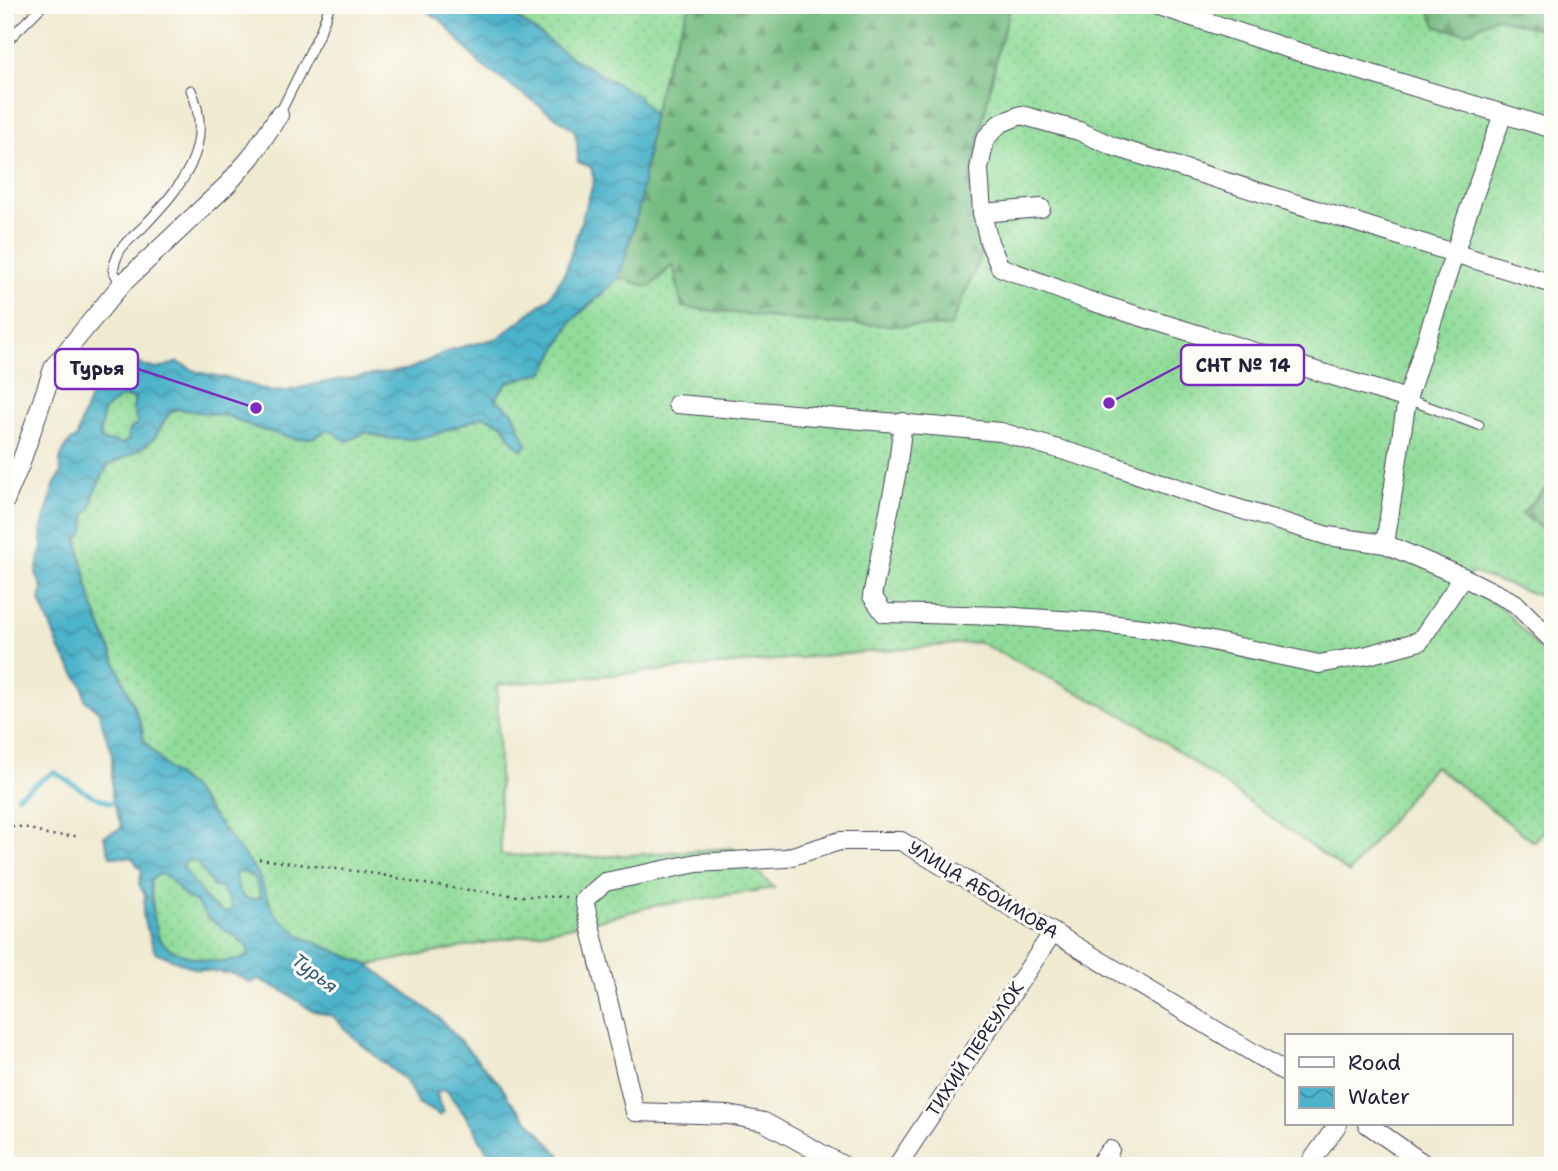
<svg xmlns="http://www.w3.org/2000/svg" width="1558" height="1171" font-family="'Shantell Sans',sans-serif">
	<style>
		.grass { fill: url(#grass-dots); stroke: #597f6a; stroke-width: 2 }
		.forest { fill: url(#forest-firs); stroke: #4b6f5e; stroke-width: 2 }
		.water { fill: url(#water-waves); stroke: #376a82; stroke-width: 2; fill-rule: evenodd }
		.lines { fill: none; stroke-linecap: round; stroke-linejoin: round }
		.stream { stroke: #4cb3ca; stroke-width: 4.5 }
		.service-casing { stroke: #414051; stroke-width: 11 }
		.minor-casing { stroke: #414051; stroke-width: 20 }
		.path { stroke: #414051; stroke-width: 2.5; stroke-dasharray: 2 5; stroke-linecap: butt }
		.service { stroke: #fff; stroke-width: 9 }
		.minor { stroke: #fff; stroke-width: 18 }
		.labels { text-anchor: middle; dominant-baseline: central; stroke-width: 6; stroke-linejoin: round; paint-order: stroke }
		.street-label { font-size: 18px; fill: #22223b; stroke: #fdfcf7 }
		.water-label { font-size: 19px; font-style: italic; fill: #335c74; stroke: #fdfcf7 }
		.leader { fill: none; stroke: #7b2cbf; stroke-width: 2.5 }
		.callout-dot { fill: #7b2cbf; stroke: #fdfcf7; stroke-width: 2.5 }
		.callout { fill: #fdfcf7; stroke: #7b2cbf; stroke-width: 2.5 }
		.callout-label { font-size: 19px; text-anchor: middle; font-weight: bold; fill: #22223b }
	</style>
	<defs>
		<pattern id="grass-dots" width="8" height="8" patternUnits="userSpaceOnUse" patternTransform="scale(1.75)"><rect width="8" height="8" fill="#90dc99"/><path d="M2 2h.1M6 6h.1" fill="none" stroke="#7cbc85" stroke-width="1.8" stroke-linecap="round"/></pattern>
		<pattern id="forest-firs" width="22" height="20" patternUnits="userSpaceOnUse" patternTransform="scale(1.75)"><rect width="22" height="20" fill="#74bc81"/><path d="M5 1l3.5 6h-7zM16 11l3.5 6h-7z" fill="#5f986b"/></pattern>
		<pattern id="water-waves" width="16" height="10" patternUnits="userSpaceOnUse" patternTransform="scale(1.75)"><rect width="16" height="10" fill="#4cb3ca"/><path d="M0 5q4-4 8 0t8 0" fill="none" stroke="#3f91a5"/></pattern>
	</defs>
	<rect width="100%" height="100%" fill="#fdfcf7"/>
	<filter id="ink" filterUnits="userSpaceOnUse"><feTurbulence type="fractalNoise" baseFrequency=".0143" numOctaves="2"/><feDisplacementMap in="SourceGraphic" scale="14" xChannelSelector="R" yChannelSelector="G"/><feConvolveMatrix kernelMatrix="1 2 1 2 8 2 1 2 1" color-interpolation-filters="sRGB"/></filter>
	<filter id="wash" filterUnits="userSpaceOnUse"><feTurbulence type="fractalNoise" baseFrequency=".00686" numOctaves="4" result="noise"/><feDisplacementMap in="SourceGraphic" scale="28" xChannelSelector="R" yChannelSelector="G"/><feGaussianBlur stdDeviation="1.57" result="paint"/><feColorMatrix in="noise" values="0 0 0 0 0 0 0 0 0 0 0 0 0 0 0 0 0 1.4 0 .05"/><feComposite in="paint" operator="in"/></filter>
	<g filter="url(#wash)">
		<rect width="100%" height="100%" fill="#efead0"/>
		<g class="grass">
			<polygon points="506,5 690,5 667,62 653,115 638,96 572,58 517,18"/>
			<path d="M1011 5H1491L1553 25V480L1522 513 1553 536V569H1545L1540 596 1471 572 1467 587 1504 610 1553 664V821L1534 842 1434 766 1349 873 1138 723 979 642 497 685 501 855 596 857 733 848 774 888 653 906 584 924 369 965 302 937 274 913 257 872 191 788 168 769 144 741 141 724 93 607 77 539 84 532 86 514 91 509 94 492 108 465C124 458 139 453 152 440 162 431 163 415 176 409L228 416 258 429 312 438 329 429 347 441 367 432 381 438 455 428 483 416 503 424 513 442 495 400 508 382 544 372 572 321 619 278 650 287 674 264 682 307 819 323 950 327 981 255 970 180 999 46Z"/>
			<polygon points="127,397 135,399 133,410 138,423 130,433 130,440 121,444 114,441 105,442 100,438 103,412 119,398"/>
			<polygon points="187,860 196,861 214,886 222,888 234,910 224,913 209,903 186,872 183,866"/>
			<path d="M239 872C255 873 258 883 261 897L254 900 244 898 238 888 234 873Z"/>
			<path d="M159 874 167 876 187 898 196 902 207 917 245 944 249 951 247 957C242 958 236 961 231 961 212 964 165 955 158 935 152 917 153 899 150 881Z"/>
		</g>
		<g class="forest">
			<polygon points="690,5 1011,5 999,46 970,180 981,255 950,327 819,323 682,307 673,264 650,287 619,278 639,208 653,115 667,62"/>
			<polygon points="1427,5 1553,5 1553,34 1496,17 1466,33 1437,27"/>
			<polygon points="1553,480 1553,536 1522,514"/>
		</g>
		<path class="water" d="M426 5H506L517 18 572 58 638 96 653 115 639 208 619 278 572 321 544 372 508 382 495 399 513 412 527 445 522 450 513 442 503 424 483 416C445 432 408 450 367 432L347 441 329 430 312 438 296 439 258 429 228 416 176 409C163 415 162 431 152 440 139 453 124 458 108 465L94 492 91 510 86 514 84 532 77 540 93 607 141 724 144 741 168 769 191 788 257 872 274 913 302 937 369 965 439 1018 501 1085 509 1099 570 1166H495L472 1125 446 1090 437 1091 439 1103 444 1112 439 1115 418 1103 406 1081 354 1038 333 1016 311 1010 285 992 259 979 251 983 234 974 196 969 155 952 143 917 145 895 139 884 142 871 132 858 110 856 104 836 122 828 112 796V754L98 711 85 700 83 686 61 652 40 601 42 588 36 573 42 547 41 531 54 486 61 473 60 459 68 443 77 437C83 414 90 389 108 374L123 377 131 372 132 362 157 369 178 362 197 372 232 379 269 391H287L325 382 410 369 450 350 498 338 549 298 565 272 594 181 591 167 578 162 577 142 574 130 480 64 441 20 428 12ZM127 397 135 399 133 410 138 423 128 431 129 440 121 444 114 441 105 442 100 438 103 412 119 398ZM187 860 196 861 214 887 222 888 233 910 224 913 209 903 186 872 183 866ZM239 872C255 873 258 883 261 897L254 899 244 898 238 888 235 874ZM159 874 167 876 187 898 196 902 207 917 245 944 249 951 247 957C242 958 236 961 231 961 212 964 165 955 158 935 152 917 153 899 150 881Z"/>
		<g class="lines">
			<polyline class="stream" points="17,796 54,772 89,794 110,803 118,797"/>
		</g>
	</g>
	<g filter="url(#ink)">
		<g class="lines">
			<defs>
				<g id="service">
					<polyline points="5,43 43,5"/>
					<polyline points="279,115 320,32 330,5"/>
					<path d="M121 285 113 270C119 244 126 244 143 227 181 187 216 147 191 90"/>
					<polyline points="1407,399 1479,425"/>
				</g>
				<g id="minor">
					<polyline points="1156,5 1283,47 1553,129"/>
					<polyline points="1503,114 1466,218 1407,399 1385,544 1463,577 1515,603 1553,641"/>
					<polyline points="1041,208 982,213 979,169 985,139 999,124 1021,115 1079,131 1112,146 1553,284"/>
					<polyline points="982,213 989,242 1000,267 1087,300 1407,399"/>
					<polyline points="677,404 1001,432 1109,464 1217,502 1328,536 1385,544"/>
					<polyline points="903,422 897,471 872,596 884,613 1002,616 1092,622 1160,630 1319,664 1368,655 1420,641 1463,577"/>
					<polyline points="5,501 20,465 54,366 121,285 227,185 251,157 279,115"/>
					<polyline points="1367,1124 1427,1166"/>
					<polyline points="844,1166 764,1122 729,1115 635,1112 584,900 605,882 697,863 786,858 840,841 901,841 1287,1073"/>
					<polyline points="897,1166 1053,932"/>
					<polyline points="1098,1166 1110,1150"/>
					<polyline points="1308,1166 1338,1124"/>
				</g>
			</defs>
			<use href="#service" class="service-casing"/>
			<use href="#minor" class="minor-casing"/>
			<g class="path">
				<polyline points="5,825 28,828 47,835 77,836"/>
				<polyline points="259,859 377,874 436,886 518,896 567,897"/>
			</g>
			<use href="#service" class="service"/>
			<use href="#minor" class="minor"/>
		</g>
	</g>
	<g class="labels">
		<g class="street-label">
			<text transform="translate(983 890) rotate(31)">УЛИЦА АБОИМОВА</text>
			<text transform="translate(975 1049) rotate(-56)">ТИХИЙ ПЕРЕУЛОК</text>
		</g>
		<g class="water-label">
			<text transform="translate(315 973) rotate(37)">Турья</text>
		</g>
	</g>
	<path class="leader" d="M1109 403L1181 365M256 408L138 369"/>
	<g class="callout-dot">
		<circle cx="1109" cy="403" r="7"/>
		<circle cx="256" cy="408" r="7"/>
	</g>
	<g class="callout">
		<rect x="1181" y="345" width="123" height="40" rx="7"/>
		<rect x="55" y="349" width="83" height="40" rx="7"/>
	</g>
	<g class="callout-label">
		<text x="1243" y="372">СНТ № 14</text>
		<text x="97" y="375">Турья</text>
	</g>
	<rect width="1558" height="1171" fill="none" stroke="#fdfcf7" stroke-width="28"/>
	<rect x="1285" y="1034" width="228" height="91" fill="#fdfcf7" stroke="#a5a5ac" stroke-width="2"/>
	<rect x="1299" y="1057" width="35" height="10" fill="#ffffff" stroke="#a5a5ac" stroke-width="2"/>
	<text x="1348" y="1070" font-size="21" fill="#22223b">Road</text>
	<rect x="1299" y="1087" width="35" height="21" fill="url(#water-waves)" stroke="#a5a5ac" stroke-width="2"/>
	<text x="1348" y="1104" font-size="21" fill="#22223b">Water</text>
</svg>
